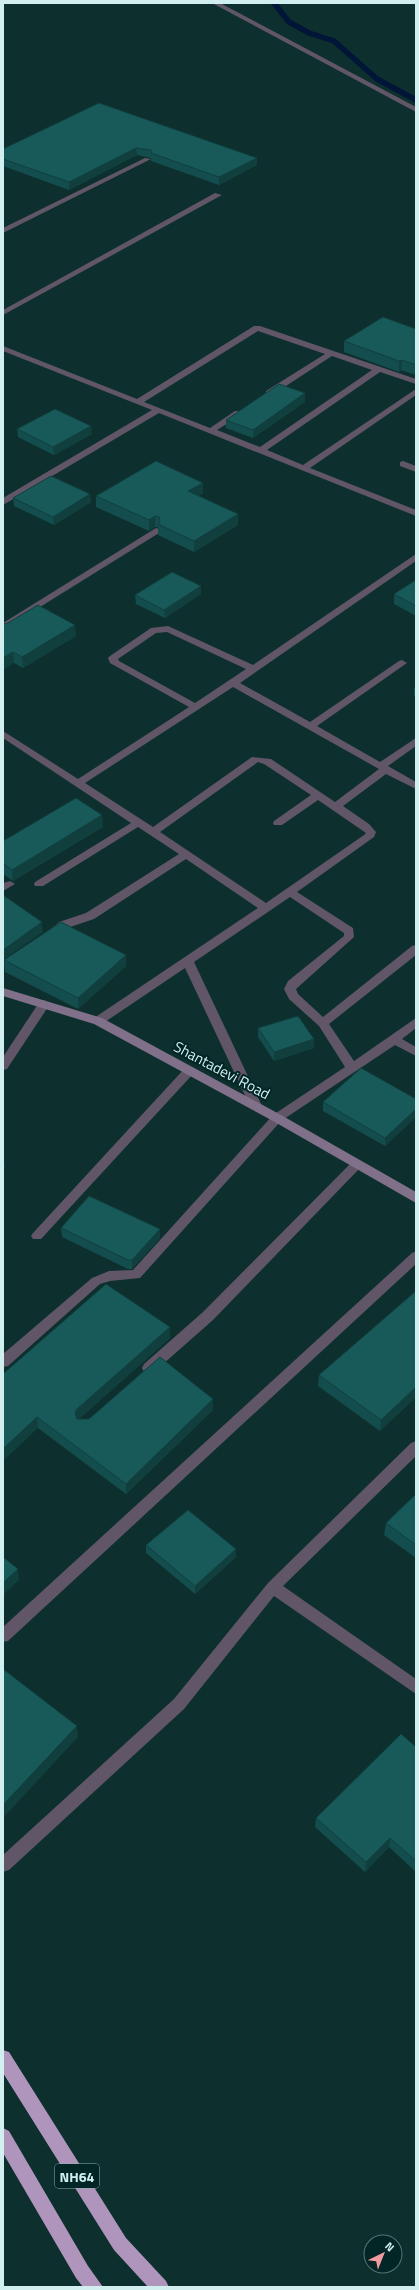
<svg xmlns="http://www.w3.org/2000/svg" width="419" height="2290" font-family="'Titillium Web',sans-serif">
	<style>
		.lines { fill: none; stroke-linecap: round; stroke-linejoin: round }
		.stream { stroke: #001537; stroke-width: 5.5 }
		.street { fill: #615667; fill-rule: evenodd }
		.secondary { fill: #817089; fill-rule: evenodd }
		.highway { fill: #af94bc; fill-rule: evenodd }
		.wall { fill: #144d4d }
		.shaded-wall { fill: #103f3e }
		.building { fill: #175a59; stroke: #103f3e }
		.labels { text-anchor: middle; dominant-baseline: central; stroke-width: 4; stroke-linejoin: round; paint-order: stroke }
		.shield { fill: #022525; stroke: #93b2b2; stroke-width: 1 }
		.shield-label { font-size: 14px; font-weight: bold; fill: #d1efee }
		.street-label { font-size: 15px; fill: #d1efee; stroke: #022525 }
	</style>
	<rect width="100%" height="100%" fill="#0d2f2e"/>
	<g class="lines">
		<polyline class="stream" points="274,3 289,22 309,33 334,41 377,79 416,100"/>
		<g class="street">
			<polygon points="212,3 220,3 416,107 416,112"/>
			<polygon points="145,158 151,159 3,233 3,228"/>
			<polygon points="215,193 222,195 3,315 3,310"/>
			<path d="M254 326H260L416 379V384L380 372 267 450 303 465 416 389V395L310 468 416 510V516L159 413 3 505V498L152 410 3 351V346L137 399ZM258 331 325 354 266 391V395H272L332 356 372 370 260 447 217 430 241 415V411H235L210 428 144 402Z"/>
			<polygon points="403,461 416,466 416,472 400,466 400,462"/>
			<polygon points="156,528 159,529 159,533 3,630 3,623"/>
			<path d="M416 554V561L240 683 310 722 399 661 402 660 407 663 317 726 380 762 416 738V746L388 766 416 782V789L386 774 343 806 369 824 376 832 374 837 297 892 353 928 354 937 296 989 298 994 323 1017 412 946 416 945V955L329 1024 354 1061 416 1018V1028L402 1039 416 1047V1056L395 1045 281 1121 140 1278 110 1281 100 1284 8 1366 3 1367V1354L92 1278 109 1271 133 1270 273 1115 345 1067 319 1026 289 999 284 989 288 981 344 936V933L290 897 194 962 263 1108 261 1111 257 1112 251 1108 185 968 102 1024H94L92 1021 94 1018 258 908 186 859 94 919 67 928 57 935H49L48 932 59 922 86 913 179 854 138 827 43 886H35L34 884 35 882 131 823 3 738V731L78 779 189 707 110 663 108 658 110 656 151 628 168 626 253 665ZM167 632 246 669 195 703 119 661 118 659 156 633ZM233 687 379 769 335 802 271 759 252 757 153 827 85 783ZM258 762 264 764 311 795 274 821 273 823 274 825H282L318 800 366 833 364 835 266 903 160 832Z"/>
			<polygon points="10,881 15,884 3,891 3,883"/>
			<polygon points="44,1000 50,1004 7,1069 3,1070 3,1057 40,1001"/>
			<polygon points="189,1067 195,1071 193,1074 41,1239 33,1239 31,1236 33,1233 185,1068"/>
			<polygon points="357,1160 363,1164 361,1167 213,1320 154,1372 149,1373 144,1372 142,1368 144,1364 203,1312 353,1161"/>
			<polygon points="416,1251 416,1264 8,1641 3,1642 3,1627 412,1253"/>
			<polygon points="416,1441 416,1456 283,1586 416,1679 416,1694 274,1596 184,1709 9,1870 3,1872 3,1855 174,1699 268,1583 411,1443"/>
		</g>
		<polygon class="secondary" points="3,988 102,1018 281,1115 416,1192 416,1203 273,1121 94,1024 3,996"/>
		<g class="highway">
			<polygon points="3,2050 9,2052 126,2238 166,2281 169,2287 148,2287 114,2250 3,2073"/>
			<polygon points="3,2128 9,2131 88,2266 103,2287 83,2287 76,2278 3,2153"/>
		</g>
	</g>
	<g class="wall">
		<polygon points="99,103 257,158 257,165 219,185 151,161 151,158 137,155 69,190 3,166 3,149"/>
		<polygon points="416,329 416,375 401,370 399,372 344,352 344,341"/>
		<polygon points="305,402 253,438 226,428 226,420"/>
		<polygon points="17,429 92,434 54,455 18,437"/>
		<polygon points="203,483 203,493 199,496 238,514 238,525 194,552 158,535 158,527 155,527 149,531 96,507 96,496"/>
		<polygon points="13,498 91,502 54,525 14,506"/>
		<polygon points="416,580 416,616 394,604 394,594"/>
		<polygon points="201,594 165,618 136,604 135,595"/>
		<polygon points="6,624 76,636 23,668 14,663"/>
		<polygon points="416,687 416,697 414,695 414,688"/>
		<polygon points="103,827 13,881 3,874 3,841"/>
		<polygon points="4,960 126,966 78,1009 5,972"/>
		<polygon points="258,1028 314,1048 274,1061 258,1037"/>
		<polygon points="416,1099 416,1117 385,1146 323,1111 323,1102"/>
		<polygon points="61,1228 160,1238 132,1269 128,1269 62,1237"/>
		<polygon points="416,1291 416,1397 380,1431 318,1386 319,1375"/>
		<polygon points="170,1338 79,1419 89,1419 213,1410 126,1494 38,1428 3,1374"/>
		<polygon points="416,1494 416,1558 384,1535 386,1523"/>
		<polygon points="146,1545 236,1549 236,1557 195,1594 146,1553"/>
		<polygon points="416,1747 416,1872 389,1847 365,1872 315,1827 316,1818"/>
	</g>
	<g class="shaded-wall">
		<polygon points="136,148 137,155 69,190 69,182"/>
		<polygon points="257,158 257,165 219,185 219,177"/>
		<polygon points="402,360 401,370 399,372 399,361"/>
		<polygon points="305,393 305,402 253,438 253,430"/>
		<polygon points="91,426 92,434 54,455 53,447"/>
		<polygon points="203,483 203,493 189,502 188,491"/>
		<polygon points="90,494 91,502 54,525 53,517"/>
		<polygon points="238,514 238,525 194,552 194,541"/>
		<polygon points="155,516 155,527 149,531 149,520"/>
		<polygon points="201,586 201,594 165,618 164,610"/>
		<polygon points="75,625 76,636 23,668 22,657"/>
		<polygon points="13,652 14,663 3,670 3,658"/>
		<polygon points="102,815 103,827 13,881 12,870"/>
		<polygon points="42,922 43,932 3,960 3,950"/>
		<polygon points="126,955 126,966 78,1009 78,998"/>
		<polygon points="314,1039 314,1048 274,1061 274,1052"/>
		<polygon points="416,1109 416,1117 385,1146 385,1138"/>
		<polygon points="4,1159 5,1168 3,1170 3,1160"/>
		<polygon points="160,1229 160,1238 132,1269 132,1260"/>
		<polygon points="170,1327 170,1338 78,1420 76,1424 75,1413 77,1409"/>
		<polygon points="416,1387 416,1397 380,1431 381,1420"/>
		<polygon points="213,1399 213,1410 126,1494 126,1484"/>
		<polygon points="37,1417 38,1428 3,1461 3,1449"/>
		<polygon points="236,1549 236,1557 195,1594 195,1586"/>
		<polygon points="18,1569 19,1580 3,1595 3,1583"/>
		<polygon points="77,1726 78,1737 3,1818 3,1805"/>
		<polygon points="390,1838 389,1847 365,1872 366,1862"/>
	</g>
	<g class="building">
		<polygon points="99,103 257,158 219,177 151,153 151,150 136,148 69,182 3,159 3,149"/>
		<polygon points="383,317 416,329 416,365 402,360 399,361 344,341"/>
		<polygon points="279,384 305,393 253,430 226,420"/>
		<polygon points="55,409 91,426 53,447 17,429"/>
		<polygon points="156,461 203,483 188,491 238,514 194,541 158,524 160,522 159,517 155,516 149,520 96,496"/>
		<polygon points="51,476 90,494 53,517 13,498"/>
		<polygon points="172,572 201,586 164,610 135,595"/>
		<polygon points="416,580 416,606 394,594"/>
		<polygon points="38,605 75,625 22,657 13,652 3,658 3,623 6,624"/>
		<polygon points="76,798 102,815 12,870 3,863 3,841"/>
		<polygon points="3,895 42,922 3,950"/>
		<polygon points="61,922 126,955 78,998 4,960"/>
		<polygon points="298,1016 314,1039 274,1052 258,1028"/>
		<polygon points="361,1068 416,1099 416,1109 385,1138 323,1102"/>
		<polygon points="89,1196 160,1229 132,1260 128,1260 61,1228"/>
		<polygon points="106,1284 170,1327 77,1409 75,1413 77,1419 89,1419 160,1357 213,1399 126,1484 37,1417 3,1449 3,1374"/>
		<polygon points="416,1291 416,1387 381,1420 319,1375"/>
		<polygon points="416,1494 416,1545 386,1523"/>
		<polygon points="188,1510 236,1549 195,1586 146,1545"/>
		<polygon points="3,1557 18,1569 3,1583"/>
		<polygon points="3,1669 77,1726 3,1805"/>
		<polygon points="401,1734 416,1747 416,1861 390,1838 366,1862 316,1818"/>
	</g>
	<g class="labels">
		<rect class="shield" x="55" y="2164" width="44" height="24" rx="3"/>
		<g class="shield-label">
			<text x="77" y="2176">NH64</text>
		</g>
		<g class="street-label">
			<text transform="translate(222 1070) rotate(28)">Shantadevi Road</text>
		</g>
	</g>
	<rect width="419" height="2290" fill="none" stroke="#d1efee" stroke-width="8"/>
	<g transform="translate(383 2254) rotate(43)"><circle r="19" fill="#022525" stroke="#557675"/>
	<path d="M0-3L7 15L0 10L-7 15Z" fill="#f49aa2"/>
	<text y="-6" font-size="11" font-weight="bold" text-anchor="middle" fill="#d1efee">N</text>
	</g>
</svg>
